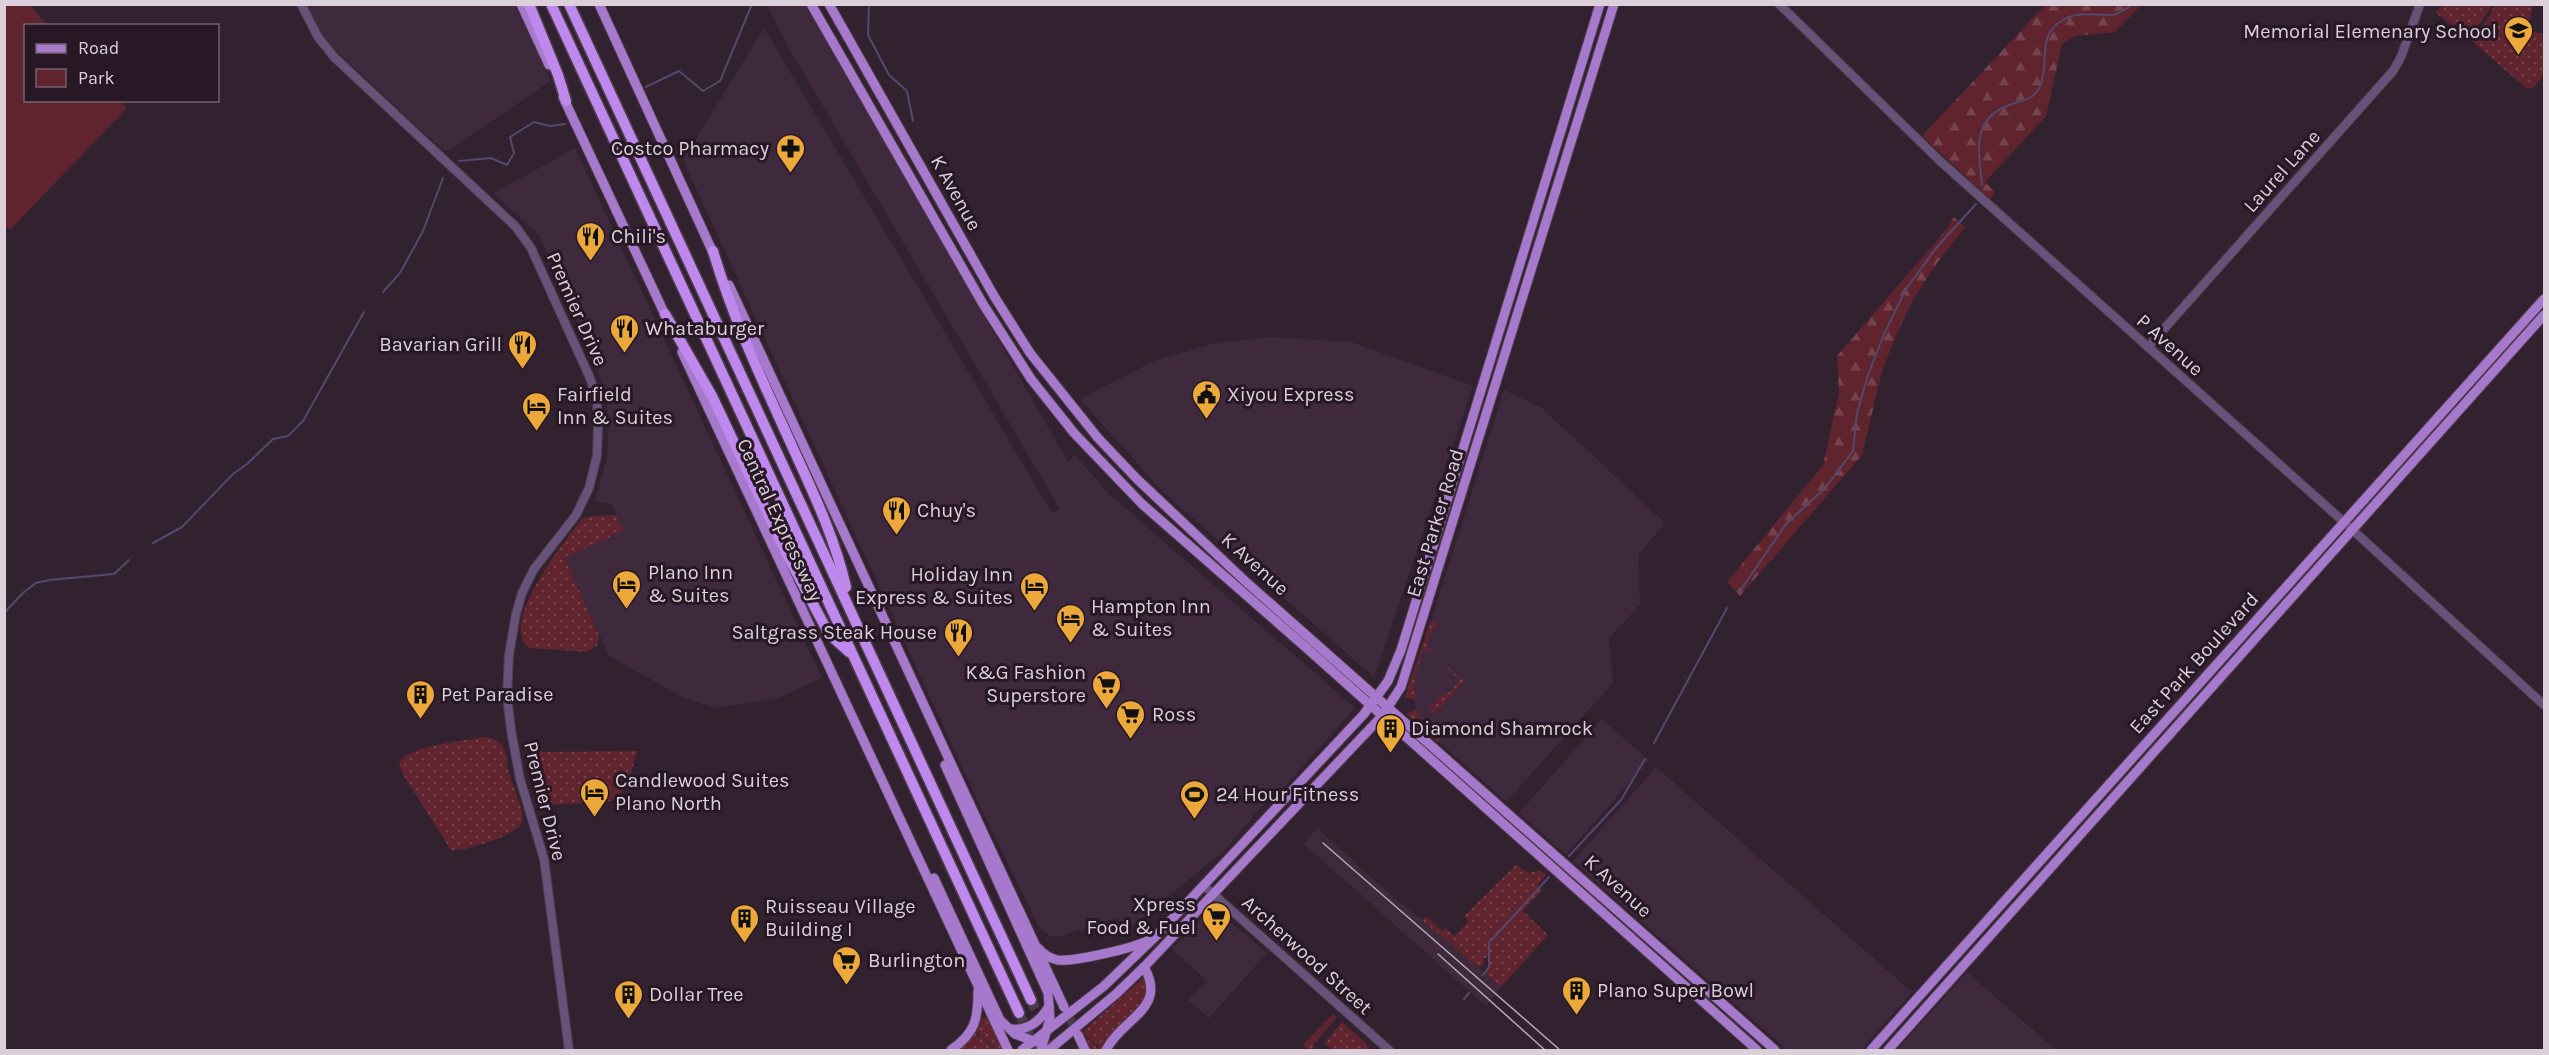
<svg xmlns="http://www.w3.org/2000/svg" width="2549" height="1055" font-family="Karla,sans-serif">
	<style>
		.built { fill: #3e293d }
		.grass { fill: url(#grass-dots) }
		.forest { fill: url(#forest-firs) }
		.park { fill: #5f242e }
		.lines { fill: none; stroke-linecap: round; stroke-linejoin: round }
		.stream { stroke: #53486e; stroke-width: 2 }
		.major-tunnel { stroke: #4b3c4a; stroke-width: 9; stroke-dasharray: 9 4.5; stroke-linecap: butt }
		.highway-tunnel { stroke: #4b3c4a; stroke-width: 10; stroke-dasharray: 10 5; stroke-linecap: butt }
		.minor-casing { stroke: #4d3e4b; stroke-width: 10 }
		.major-casing { stroke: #4d3e4b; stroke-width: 11 }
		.highway-casing { stroke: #4d3e4b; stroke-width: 13 }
		.minor { stroke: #67527a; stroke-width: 8 }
		.major { stroke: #a679cd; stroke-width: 9 }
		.highway { stroke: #bf88ed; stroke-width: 10 }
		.tram { stroke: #b5a9b4; stroke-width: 1.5 }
		.labels { text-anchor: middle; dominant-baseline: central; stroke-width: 6; stroke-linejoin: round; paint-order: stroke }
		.poi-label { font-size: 20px; fill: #dbd0da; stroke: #281826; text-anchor: start }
		.street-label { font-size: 20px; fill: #dbd0da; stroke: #281826 }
	</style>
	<defs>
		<pattern id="grass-dots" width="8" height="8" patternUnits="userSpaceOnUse" patternTransform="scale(1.5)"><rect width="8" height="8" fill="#5f242e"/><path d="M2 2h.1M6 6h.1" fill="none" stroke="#75434c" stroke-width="1.8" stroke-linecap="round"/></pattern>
		<pattern id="forest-firs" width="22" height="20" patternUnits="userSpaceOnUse" patternTransform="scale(1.5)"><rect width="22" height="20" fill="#5f242e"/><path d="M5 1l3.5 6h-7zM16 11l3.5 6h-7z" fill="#75434c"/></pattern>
	</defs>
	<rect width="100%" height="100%" fill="#322230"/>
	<g class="built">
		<polygon points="305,5 515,5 551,81 449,150 444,151 335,50 321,33"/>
		<polygon points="767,5 806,5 1068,462 1075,455 1109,494 1355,708 1282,790 1260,808 1226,849 1131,927 1116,918 1058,937 1050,936 1039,927 981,808 683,160 764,28 1052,513 1060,509 790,50"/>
		<polygon points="575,148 822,678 776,699 716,708 686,699 609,656 565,558 622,531 612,504 595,501 607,457 609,424 607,403 594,356 539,235 494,193"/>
		<polygon points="1270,337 1351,342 1473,386 1374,677 1160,489 1080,399 1154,361 1212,344"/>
		<polygon points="1504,390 1541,407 1665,523 1638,555 1640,605 1609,638 1613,683 1506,802 1417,722 1412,682"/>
		<polygon points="1602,719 1649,760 1566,855 1519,813"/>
		<polygon points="1656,767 1912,992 1861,1050 1787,1050 1573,861"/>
		<polygon points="1317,828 1395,899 1444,937 1501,987 1486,1006 1304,844"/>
		<polygon points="1210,910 1217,911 1267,953 1209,1018 1188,1000 1207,981 1172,949"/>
		<polygon points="1967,972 2056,1050 1897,1050"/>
	</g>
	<g class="grass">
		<polygon points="2444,5 2490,5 2490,9 2469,38 2435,12"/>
		<path d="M2493 5H2533L2528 30 2543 34 2544 29V75L2533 88 2527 89 2471 40C2477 28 2493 18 2493 5Z"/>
		<path d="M616 515 623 531 565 558 599 635 597 646 586 652 529 648C498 623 565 541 582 519L591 516Z"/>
		<polygon points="1430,622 1438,623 1438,627 1433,627 1426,647 1431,649 1429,652 1423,650 1414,680 1418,682 1414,684 1418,715 1424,723 1437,735 1440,731 1443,734 1438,742 1406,714 1417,709 1415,700 1405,697"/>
		<polygon points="1440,661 1464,681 1434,715 1429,705 1437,704 1436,699 1450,692 1460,680"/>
		<path d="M484 737C492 738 499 740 503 747 507 754 507 762 508 770 511 783 526 811 522 823 518 835 463 852 451 850L402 773 399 763C409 745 463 741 484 737Z"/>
		<path d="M637 751C632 769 628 793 610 801L550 805 544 804C532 793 524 763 537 752Z"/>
		<polygon points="1516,865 1529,873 1540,870 1546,875 1537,886 1542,890 1523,911 1548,935 1501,987 1485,973 1489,967 1489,957 1484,958 1484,963 1479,968 1422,920 1426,916 1442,931 1445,927 1454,936 1469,921 1464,916"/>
		<polygon points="1143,978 1148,985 1146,1000 1108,1040 1102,1050 1087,1050 1081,1033 1097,1048 1099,1045 1095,1044 1082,1032"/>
		<polygon points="1333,1014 1337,1017 1314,1044 1313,1050 1309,1050 1303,1045"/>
		<polygon points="987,1017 1004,1050 997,1050 978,1033 976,1036 981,1036 995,1050 958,1050 974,1036 981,1018"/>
		<polygon points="1342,1022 1367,1044 1368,1050 1333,1050 1325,1044 1322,1046"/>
	</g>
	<g class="forest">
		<polygon points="2045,5 2141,5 2115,32 2075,36 2062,44 2046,116 1985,182 1995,192 1990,199 1922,136"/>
		<polygon points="1954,217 1965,227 1937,263 1914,298 1898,331 1882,371 1862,455 1740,596 1727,582 1823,465 1839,393 1837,356 1947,229"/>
	</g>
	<polygon class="park" points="4,5 30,5 47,25 26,26 26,100 119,101 127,108 10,230 4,225"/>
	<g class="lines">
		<g class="stream">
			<polyline points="869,4 868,35 889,75 907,91 913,121"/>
			<polyline points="646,87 679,71 703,91 720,81 752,4"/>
			<polyline points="459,161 491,158 507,165 514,153 510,137 534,122 550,126 565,124"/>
			<path d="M1982 185C1978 148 1971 116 2015 103 2026 100 2036 97 2040 86 2050 62 2036 35 2063 20 2079 10 2096 16 2113 15 2119 14 2127 8 2133 4"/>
			<polyline points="383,292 400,273 423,231 443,178"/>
			<polyline points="153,543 182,527 233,474 247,464 273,439 288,436 303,421 364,312"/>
			<polyline points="1740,591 1786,524 1826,487 1853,451 1857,413 1868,375 1884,334 1906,289 1937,247 1976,204"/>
			<polyline points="4,613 24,592 36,583 49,580 114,574 129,560"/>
			<polyline points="1654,743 1727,608"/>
			<polyline points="1569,856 1621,800 1645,759"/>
			<polyline points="1483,975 1489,967 1489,943 1549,877"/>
			<polyline points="1464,999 1469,993"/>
		</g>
		<polyline class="major-tunnel" points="1064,1007 1078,1035"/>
		<g class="highway-tunnel">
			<polyline points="1031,1000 1055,1050"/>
			<polyline points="1019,1013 1036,1050"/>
		</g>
		<defs>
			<g id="minor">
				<polyline points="301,4 318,37 334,57 516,227 531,248 590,378 597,400 598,425 597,456 589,488 576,515 534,569 522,593 516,614 509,655 507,696 511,730 520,779 544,859 569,1050"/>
				<polyline points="1779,4 1940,161 2345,523 2544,705"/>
				<polyline points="2148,347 2393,71 2401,57 2420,4"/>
				<polyline points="1203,885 1389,1050"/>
			</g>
			<g id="major">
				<polyline points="521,4 549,65"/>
				<polyline points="599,4 715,257"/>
				<polyline points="811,4 983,304 1031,379 1074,433 1142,504 1302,644 1757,1050"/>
				<polyline points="829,4 994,296 1030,353 1098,438 1137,479 1245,581 1775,1050"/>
				<polyline points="563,97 668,321"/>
				<polyline points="729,285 1064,1007"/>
				<polyline points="682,352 1008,1050"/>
				<polyline points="945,765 1048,993 1050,1018 1041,1050"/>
				<polyline points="934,878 1000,1020 1015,1034 1036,1042"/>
				<path d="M1038 948C1043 954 1049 958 1057 960 1073 962 1135 948 1149 940"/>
				<path d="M1010 1029C1028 1031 1040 1022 1049 1006"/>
				<polyline points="1078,1035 1085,1050"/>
				<path d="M951 1050C975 1033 978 1020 978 991"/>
				<polyline points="1022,1050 1104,986 1157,935 1364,714 1388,681 1401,650 1600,4"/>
				<polyline points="1049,1050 1116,994 1144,967 1382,716 1401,687 1614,4"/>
				<path d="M1106 1050C1123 1017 1168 1009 1144 967"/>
				<polyline points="1871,1050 2544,299"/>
				<polyline points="1888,1050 2544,315"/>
			</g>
			<g id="highway">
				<polyline points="529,4 558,75 566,101"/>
				<polyline points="551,4 1019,1013"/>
				<polyline points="569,4 1031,1000"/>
				<path d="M713 251C733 319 763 382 792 446 813 492 835 538 846 587"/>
				<polyline points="665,314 712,396 788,557 829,634 849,652"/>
			</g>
		</defs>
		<use href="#minor" class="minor-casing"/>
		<use href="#major" class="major-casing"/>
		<use href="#highway" class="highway-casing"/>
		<use href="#minor" class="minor"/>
		<use href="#major" class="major"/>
		<use href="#highway" class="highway"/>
		<g class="tram">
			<polyline points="1323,843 1560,1050"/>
			<polyline points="1438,954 1545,1050"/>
		</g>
	</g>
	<defs>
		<symbol id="school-pin" viewBox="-11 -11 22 30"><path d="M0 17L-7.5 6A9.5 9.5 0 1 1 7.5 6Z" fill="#eca93a" stroke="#281826"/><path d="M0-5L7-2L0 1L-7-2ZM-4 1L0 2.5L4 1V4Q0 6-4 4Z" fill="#111"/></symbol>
		<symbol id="pharmacy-pin" viewBox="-11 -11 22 30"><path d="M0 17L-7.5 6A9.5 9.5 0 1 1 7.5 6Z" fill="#eca93a" stroke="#281826"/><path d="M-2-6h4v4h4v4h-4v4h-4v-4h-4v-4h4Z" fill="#111"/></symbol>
		<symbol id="restaurant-pin" viewBox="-11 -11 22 30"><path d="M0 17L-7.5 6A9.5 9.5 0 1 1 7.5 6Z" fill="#eca93a" stroke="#281826"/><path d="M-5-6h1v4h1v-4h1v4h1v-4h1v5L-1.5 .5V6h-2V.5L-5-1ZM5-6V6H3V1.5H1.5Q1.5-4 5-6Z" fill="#111"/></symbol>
		<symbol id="civic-pin" viewBox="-11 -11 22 30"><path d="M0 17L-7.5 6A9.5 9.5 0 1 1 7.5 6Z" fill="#eca93a" stroke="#281826"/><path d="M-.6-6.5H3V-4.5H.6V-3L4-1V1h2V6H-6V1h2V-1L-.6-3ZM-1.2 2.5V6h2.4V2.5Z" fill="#111"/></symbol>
		<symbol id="hotel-pin" viewBox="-11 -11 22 30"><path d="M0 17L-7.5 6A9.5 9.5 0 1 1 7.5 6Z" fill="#eca93a" stroke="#281826"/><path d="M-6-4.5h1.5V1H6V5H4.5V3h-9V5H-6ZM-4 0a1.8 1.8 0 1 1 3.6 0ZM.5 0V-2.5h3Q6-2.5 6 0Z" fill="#111"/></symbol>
		<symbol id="supermarket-pin" viewBox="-11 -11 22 30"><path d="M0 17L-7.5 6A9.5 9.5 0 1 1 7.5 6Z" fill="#eca93a" stroke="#281826"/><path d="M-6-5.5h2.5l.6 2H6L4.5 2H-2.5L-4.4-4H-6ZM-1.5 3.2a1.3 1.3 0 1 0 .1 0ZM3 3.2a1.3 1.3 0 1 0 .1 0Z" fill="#111"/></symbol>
		<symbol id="building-pin" viewBox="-11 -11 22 30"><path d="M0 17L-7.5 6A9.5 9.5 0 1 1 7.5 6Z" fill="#eca93a" stroke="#281826"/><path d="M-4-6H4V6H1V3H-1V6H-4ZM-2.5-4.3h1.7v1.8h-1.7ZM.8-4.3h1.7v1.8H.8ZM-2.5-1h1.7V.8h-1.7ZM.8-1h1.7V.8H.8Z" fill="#111"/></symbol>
		<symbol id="stadium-pin" viewBox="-11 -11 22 30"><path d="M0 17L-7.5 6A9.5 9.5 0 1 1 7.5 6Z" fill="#eca93a" stroke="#281826"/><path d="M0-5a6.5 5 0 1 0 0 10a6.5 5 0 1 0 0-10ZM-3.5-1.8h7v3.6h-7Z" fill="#111"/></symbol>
	</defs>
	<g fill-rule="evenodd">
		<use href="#school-pin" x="2502" y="14" width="33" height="45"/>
		<use href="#pharmacy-pin" x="774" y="132" width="33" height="45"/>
		<use href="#restaurant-pin" x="574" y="220" width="33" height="45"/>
		<use href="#restaurant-pin" x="608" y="312" width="33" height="45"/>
		<use href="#restaurant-pin" x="506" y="328" width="33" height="45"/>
		<use href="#civic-pin" x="1190" y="378" width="33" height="45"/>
		<use href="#hotel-pin" x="520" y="390" width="33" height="45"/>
		<use href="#restaurant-pin" x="880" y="494" width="33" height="45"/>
		<use href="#hotel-pin" x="610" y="568" width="33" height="45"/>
		<use href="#hotel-pin" x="1018" y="570" width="33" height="45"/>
		<use href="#hotel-pin" x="1054" y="602" width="33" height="45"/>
		<use href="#restaurant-pin" x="942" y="616" width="33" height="45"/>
		<use href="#supermarket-pin" x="1090" y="668" width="33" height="45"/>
		<use href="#building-pin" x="404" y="678" width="33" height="45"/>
		<use href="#supermarket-pin" x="1114" y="698" width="33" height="45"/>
		<use href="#building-pin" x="1374" y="712" width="33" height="45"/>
		<use href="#hotel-pin" x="578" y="776" width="33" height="45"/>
		<use href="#stadium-pin" x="1178" y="778" width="33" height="45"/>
		<use href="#supermarket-pin" x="1200" y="900" width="33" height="45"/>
		<use href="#building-pin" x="728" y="902" width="33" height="45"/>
		<use href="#supermarket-pin" x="830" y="944" width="33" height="45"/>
		<use href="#building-pin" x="1560" y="974" width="33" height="45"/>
		<use href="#building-pin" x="612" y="978" width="33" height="45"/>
	</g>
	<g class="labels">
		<g class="poi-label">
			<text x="2497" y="31" text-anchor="end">Memorial Elemenary School</text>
			<text x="769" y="148" text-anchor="end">Costco Pharmacy</text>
			<text x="611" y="236">Chili's</text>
			<text x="645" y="328">Whataburger</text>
			<text x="502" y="344" text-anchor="end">Bavarian Grill</text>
			<text x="557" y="394">Fairfield<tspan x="557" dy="23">Inn &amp; Suites</tspan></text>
			<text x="1227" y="394">Xiyou Express</text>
			<text x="917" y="510">Chuy's</text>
			<text x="648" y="572">Plano Inn<tspan x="648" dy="23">&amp; Suites</tspan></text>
			<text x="1013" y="574" text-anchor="end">Holiday Inn<tspan x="1013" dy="23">Express &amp; Suites</tspan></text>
			<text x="1091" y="606">Hampton Inn<tspan x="1091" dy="23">&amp; Suites</tspan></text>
			<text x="937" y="632" text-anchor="end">Saltgrass Steak House</text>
			<text x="1086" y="672" text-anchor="end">K&amp;G Fashion<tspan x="1086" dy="23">Superstore</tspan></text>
			<text x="441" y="694">Pet Paradise</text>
			<text x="1152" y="714">Ross</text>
			<text x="1411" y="728">Diamond Shamrock</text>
			<text x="615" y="780">Candlewood Suites<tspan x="615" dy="23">Plano North</tspan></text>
			<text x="1216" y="794">24 Hour Fitness</text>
			<text x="1196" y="904" text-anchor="end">Xpress<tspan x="1196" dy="23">Food &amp; Fuel</tspan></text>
			<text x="765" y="906">Ruisseau Village<tspan x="765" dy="23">Building I</tspan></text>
			<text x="868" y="960">Burlington</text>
			<text x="1597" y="990">Plano Super Bowl</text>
			<text x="649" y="994">Dollar Tree</text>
		</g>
		<g class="street-label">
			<text transform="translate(2282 171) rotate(-48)">Laurel Lane</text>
			<text transform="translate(956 193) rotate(61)">K Avenue</text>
			<text transform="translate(577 309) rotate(66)">Premier Drive</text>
			<text transform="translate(2170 345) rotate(42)">P Avenue</text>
			<text transform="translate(780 520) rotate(65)">Central Expressway</text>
			<text transform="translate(1435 523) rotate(-73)">East Parker Road</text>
			<text transform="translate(1255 564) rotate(42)">K Avenue</text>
			<text transform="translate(2194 663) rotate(-48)">East Park Boulevard</text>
			<text transform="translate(545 801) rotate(76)">Premier Drive</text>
			<text transform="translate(1618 886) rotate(42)">K Avenue</text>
			<text transform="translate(1307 955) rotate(42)">Archerwood Street</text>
		</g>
	</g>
	<rect width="2549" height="1055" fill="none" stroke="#dbd0da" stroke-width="12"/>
	<rect x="24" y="24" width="195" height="78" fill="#281826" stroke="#70626e" stroke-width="1.5"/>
	<rect x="36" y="44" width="30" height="9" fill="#a679cd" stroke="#70626e" stroke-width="1.5"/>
	<text x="78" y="54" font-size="18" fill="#dbd0da">Road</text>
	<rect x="36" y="69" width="30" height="18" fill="#5f242e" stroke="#70626e" stroke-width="1.5"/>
	<text x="78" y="84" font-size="18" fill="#dbd0da">Park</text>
</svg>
